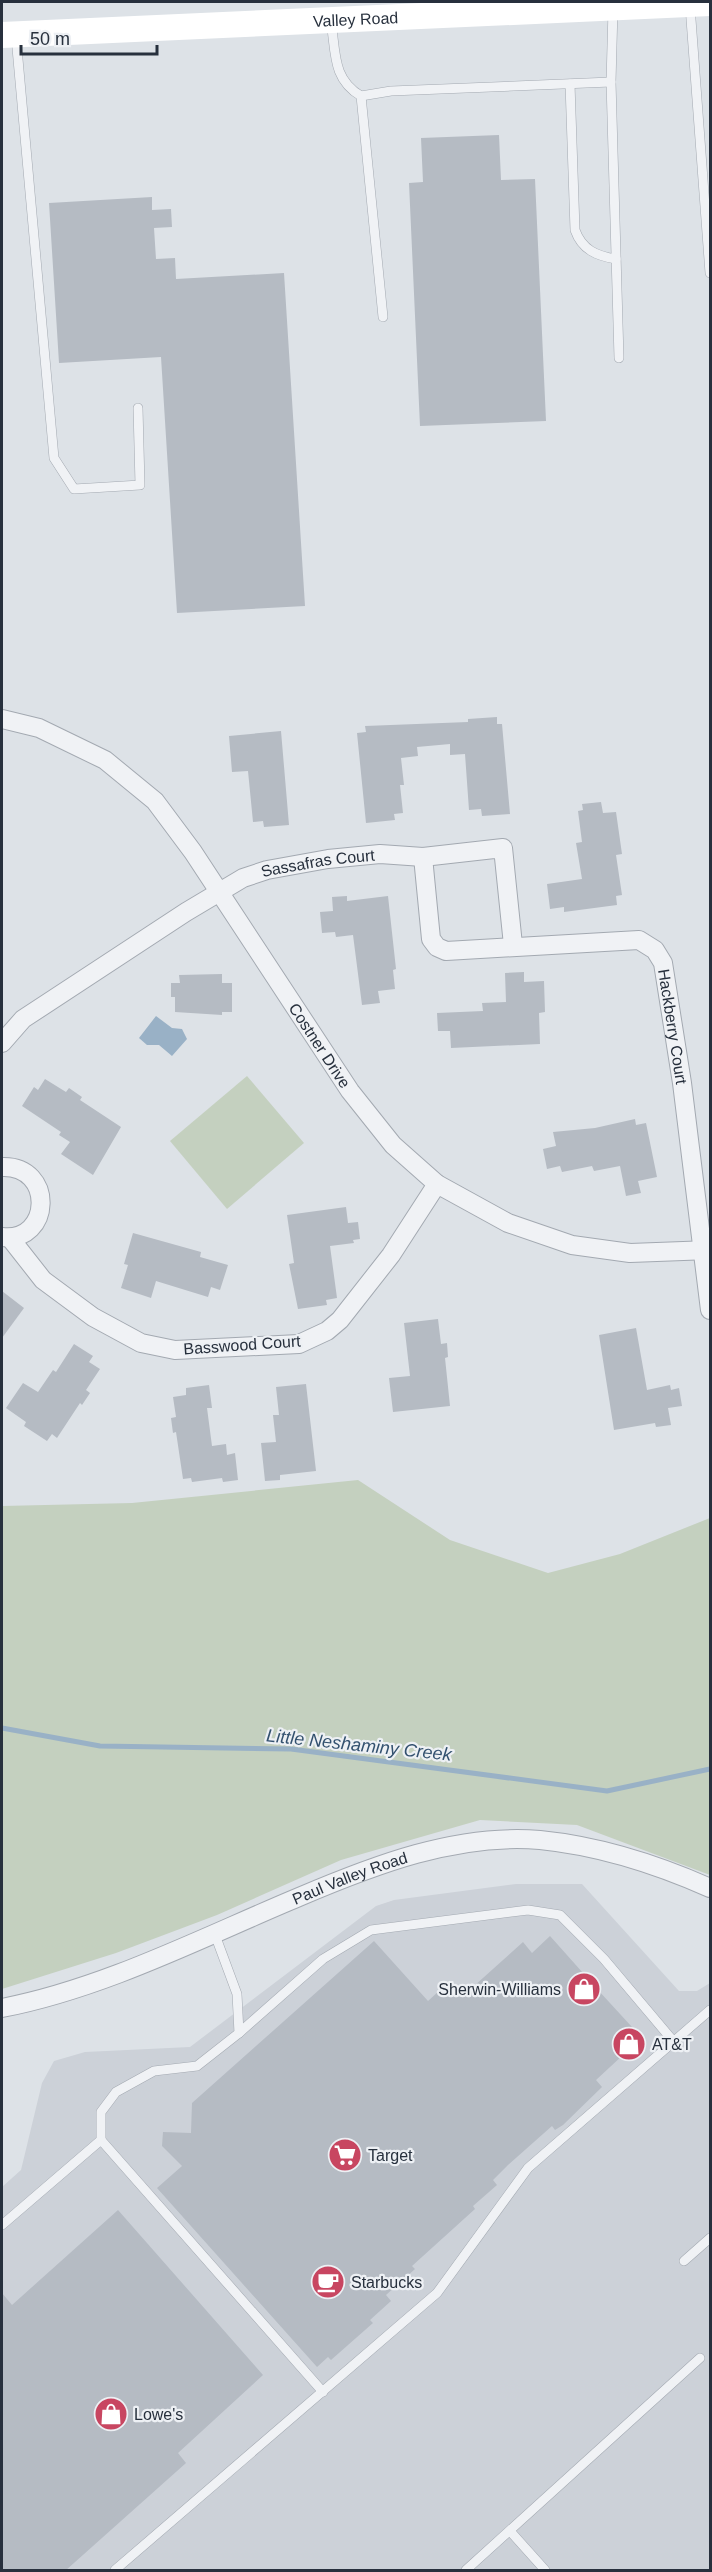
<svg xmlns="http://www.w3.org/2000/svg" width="712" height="2572" font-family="Helvetica,sans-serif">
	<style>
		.built { fill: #ccd1d8 }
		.green { fill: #c4d0bf }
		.water { fill: #99b1c6 }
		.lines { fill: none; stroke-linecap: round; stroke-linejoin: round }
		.stream { stroke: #99b1c6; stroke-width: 5 }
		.building { fill: #b5bbc3 }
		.lane-casing { stroke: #a3a9b1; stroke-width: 10 }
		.street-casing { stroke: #a3a9b1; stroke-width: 20 }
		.lane { stroke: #f0f2f5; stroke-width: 9 }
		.street { stroke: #f0f2f5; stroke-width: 18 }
		.secondary { stroke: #fff; stroke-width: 26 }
		.labels { text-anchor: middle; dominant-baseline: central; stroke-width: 4.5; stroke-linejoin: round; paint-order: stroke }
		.street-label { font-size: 16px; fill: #27303d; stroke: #edf0f4 }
		.poi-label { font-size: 16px; fill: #27303d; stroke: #edf0f4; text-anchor: start }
		.water-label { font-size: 18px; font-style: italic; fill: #33516f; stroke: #edf0f4 }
	</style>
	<rect width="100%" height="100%" fill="#dde2e7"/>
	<polygon class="built" points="516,1884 582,1884 679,1991 697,1991 710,1983 710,2570 2,2570 2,2187 21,2170 42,2083 54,2061 85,2052 190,2047 376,1906 394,1900"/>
	<g class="green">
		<polygon points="247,1076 304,1143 227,1209 170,1141"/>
		<polygon points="358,1480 450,1540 548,1573 620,1554 710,1518 710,1875 577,1825 480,1820 341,1860 217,1915 116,1953 2,1989 2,1506 132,1503"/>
	</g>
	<polygon class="water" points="156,1016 172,1028 182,1029 187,1039 172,1056 159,1045 147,1045 139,1038"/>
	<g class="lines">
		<polyline class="stream" points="2,1728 100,1746 291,1749 607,1791 710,1769"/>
	</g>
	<g class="building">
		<polygon points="499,135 501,180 535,179 546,421 420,426 409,183 423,182 421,138"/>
		<polygon points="152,197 152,210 171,209 172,227 154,228 156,259 175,258 176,279 284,273 305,606 177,613 161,357 59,363 49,203"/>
		<polygon points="497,717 497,724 502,724 510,814 482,816 481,809 469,810 465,754 450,755 450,744 417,747 418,756 401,758 404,785 400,785 403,813 394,814 395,820 366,823 357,733 366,732 365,726 468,722 468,719"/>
		<polygon points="281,731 289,825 264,827 263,821 253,822 248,771 232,772 229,736"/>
		<polygon points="601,802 603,813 616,812 622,854 616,855 622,895 616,896 617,905 564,912 564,907 550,909 547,884 582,879 576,843 582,842 578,811 583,810 582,804"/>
		<polygon points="347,896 347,901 388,896 396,969 393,970 395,989 378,991 380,1003 362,1005 353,935 336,937 335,932 322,933 320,912 333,911 332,897"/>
		<polygon points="524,972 524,982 544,981 545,1012 539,1013 540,1044 451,1048 450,1031 438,1031 437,1013 483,1011 482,1003 506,1002 505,973"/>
		<polygon points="222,974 222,983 232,983 232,1012 222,1012 222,1015 175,1012 175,997 171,997 171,983 180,983 179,975"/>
		<polygon points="45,1079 66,1092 69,1088 82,1097 80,1100 121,1127 93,1175 61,1154 70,1142 59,1135 61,1132 22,1106 34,1087 38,1090"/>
		<polygon points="635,1119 636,1125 646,1123 657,1177 638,1181 641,1193 626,1196 620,1166 594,1171 592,1166 562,1172 560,1166 547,1169 543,1149 556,1146 553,1132 595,1128"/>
		<polygon points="346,1207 348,1223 358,1222 360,1239 353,1240 354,1243 330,1246 337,1298 326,1300 327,1305 298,1309 289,1264 294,1263 287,1215"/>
		<polygon points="133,1233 201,1252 200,1257 228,1265 220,1290 211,1287 208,1297 156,1281 151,1298 121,1288 128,1265 124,1264"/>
		<polygon points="2,1291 24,1308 2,1338"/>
		<polygon points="438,1319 441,1344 447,1343 448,1357 445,1358 450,1406 393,1412 389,1378 410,1376 404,1323"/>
		<polygon points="636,1328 647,1390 670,1385 671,1390 679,1388 682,1406 668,1408 671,1425 656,1427 655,1423 614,1430 599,1335"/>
		<polygon points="74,1344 93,1356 89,1362 100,1369 86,1390 90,1393 82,1405 80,1403 57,1438 52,1434 47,1441 24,1426 26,1422 6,1408 23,1383 38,1392 53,1370 56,1372"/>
		<polygon points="306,1384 316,1471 280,1475 280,1480 265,1481 261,1443 276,1442 273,1415 279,1415 276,1387"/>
		<polygon points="209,1385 212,1408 207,1408 212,1446 226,1444 227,1455 235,1453 238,1480 223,1482 222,1478 192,1482 191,1478 183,1479 176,1432 173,1433 171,1418 176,1417 173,1397 186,1395 186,1388"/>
		<polygon points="550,1936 583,1973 588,1973 599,1985 598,1990 643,2039 642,2044 629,2055 623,2055 596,2080 602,2087 563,2125 555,2130 552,2126 508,2165 493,2180 497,2185 473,2206 475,2209 412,2266 415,2269 386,2295 391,2301 370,2320 373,2323 331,2360 328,2357 317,2367 157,2188 182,2166 162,2146 163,2132 191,2133 192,2103 374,1941 428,2001 451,1980 464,1995 523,1942 532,1953"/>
		<polygon points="118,2210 263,2375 178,2453 186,2463 65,2571 2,2571 2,2293 12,2305"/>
	</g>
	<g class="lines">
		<defs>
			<g id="lane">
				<polyline points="690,6 710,273"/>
				<polyline points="613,9 611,82 619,358"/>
				<path d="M331 22C336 52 332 79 361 96L383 317"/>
				<polyline points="16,37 54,458 74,489 140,485 138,408"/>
				<path d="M570 84 575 230C582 250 597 256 616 259"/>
				<polyline points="361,96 391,91 611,82"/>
				<polyline points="239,2033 323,1959 371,1930 528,1910 560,1915 604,1959 674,2042"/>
				<polyline points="101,2140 323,2392"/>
				<polyline points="2,2225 101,2140 101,2112 116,2092 154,2071 197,2066 239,2033 237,1994 214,1932"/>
				<polyline points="684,2261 710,2238"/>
				<polyline points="510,2531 545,2570"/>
				<polyline points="115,2570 437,2293 528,2168 710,2010"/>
				<polyline points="466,2570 700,2358"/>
			</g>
			<g id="street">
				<path id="s1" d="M2 719 39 728 105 760 155 801 193 852 350 1091 393 1145 437 1184 508 1223 572 1245 630 1253 710 1250"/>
				<path id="s2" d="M423 857 431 939 437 947 446 951 639 940 655 950 663 963 682 1083 710 1310"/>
				<path id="s3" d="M2 1043 23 1019 186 912 243 878 267 870 328 859 380 854 423 857 503 848 513 945"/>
				<path d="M2 1167C55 1165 52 1243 2 1237"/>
				<polyline points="10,1238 43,1280 93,1317 141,1343 175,1350 299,1344 327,1331 340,1320 391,1255 437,1184"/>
				<path id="s4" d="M2 2008C105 1988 203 1937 299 1897 374 1865 457 1833 540 1840 600 1846 656 1864 710 1888"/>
			</g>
		</defs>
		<use href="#lane" class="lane-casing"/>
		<use href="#street" class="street-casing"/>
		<use href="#lane" class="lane"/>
		<use href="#street" class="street"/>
		<path class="secondary" id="s5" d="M2 35 710 3"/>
	</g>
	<defs>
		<symbol id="shop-disc" viewBox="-11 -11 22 22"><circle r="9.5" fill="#c84661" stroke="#edf0f4"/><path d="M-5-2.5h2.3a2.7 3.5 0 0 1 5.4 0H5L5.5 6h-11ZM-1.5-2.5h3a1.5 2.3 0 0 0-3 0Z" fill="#fff"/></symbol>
		<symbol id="supermarket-disc" viewBox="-11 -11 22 22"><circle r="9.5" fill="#c84661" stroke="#edf0f4"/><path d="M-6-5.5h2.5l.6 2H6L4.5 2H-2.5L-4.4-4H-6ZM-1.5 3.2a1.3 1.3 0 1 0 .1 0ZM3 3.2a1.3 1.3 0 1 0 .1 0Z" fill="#fff"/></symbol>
		<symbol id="cafe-disc" viewBox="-11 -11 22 22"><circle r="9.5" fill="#c84661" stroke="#edf0f4"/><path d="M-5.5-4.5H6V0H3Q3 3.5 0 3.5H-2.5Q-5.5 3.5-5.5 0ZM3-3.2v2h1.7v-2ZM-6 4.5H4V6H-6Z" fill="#fff"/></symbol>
	</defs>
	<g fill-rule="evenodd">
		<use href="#shop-disc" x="565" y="1970" width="38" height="38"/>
		<use href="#shop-disc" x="610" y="2025" width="38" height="38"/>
		<use href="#supermarket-disc" x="326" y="2136" width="38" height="38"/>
		<use href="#cafe-disc" x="309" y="2263" width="38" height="38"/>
		<use href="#shop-disc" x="92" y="2395" width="38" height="38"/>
	</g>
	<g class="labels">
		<g class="street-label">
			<text stroke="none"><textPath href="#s5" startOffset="354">Valley Road</textPath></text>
			<text stroke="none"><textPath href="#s3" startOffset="370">Sassafras Court</textPath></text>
			<text stroke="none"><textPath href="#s2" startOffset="394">Hackberry Court</textPath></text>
			<text stroke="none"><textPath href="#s1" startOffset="471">Costner Drive</textPath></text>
			<text transform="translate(242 1345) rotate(-4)">Basswood Court</text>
			<text stroke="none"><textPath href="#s4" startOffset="372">Paul Valley Road</textPath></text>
		</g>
		<g class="poi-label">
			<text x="561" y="1989" text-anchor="end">Sherwin-Williams</text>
			<text x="652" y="2044">AT&amp;T</text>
			<text x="368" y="2155">Target</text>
			<text x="351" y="2282">Starbucks</text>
			<text x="134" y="2414">Lowe's</text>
		</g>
		<g class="water-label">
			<text transform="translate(359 1745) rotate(6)">Little Neshaminy Creek</text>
		</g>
	</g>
	<rect width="712" height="2572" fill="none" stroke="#27303d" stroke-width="6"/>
	<path d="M21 45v9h136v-9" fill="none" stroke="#27303d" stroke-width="3"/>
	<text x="30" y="45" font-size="18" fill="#27303d" stroke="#edf0f4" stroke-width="4.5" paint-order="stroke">50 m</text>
</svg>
